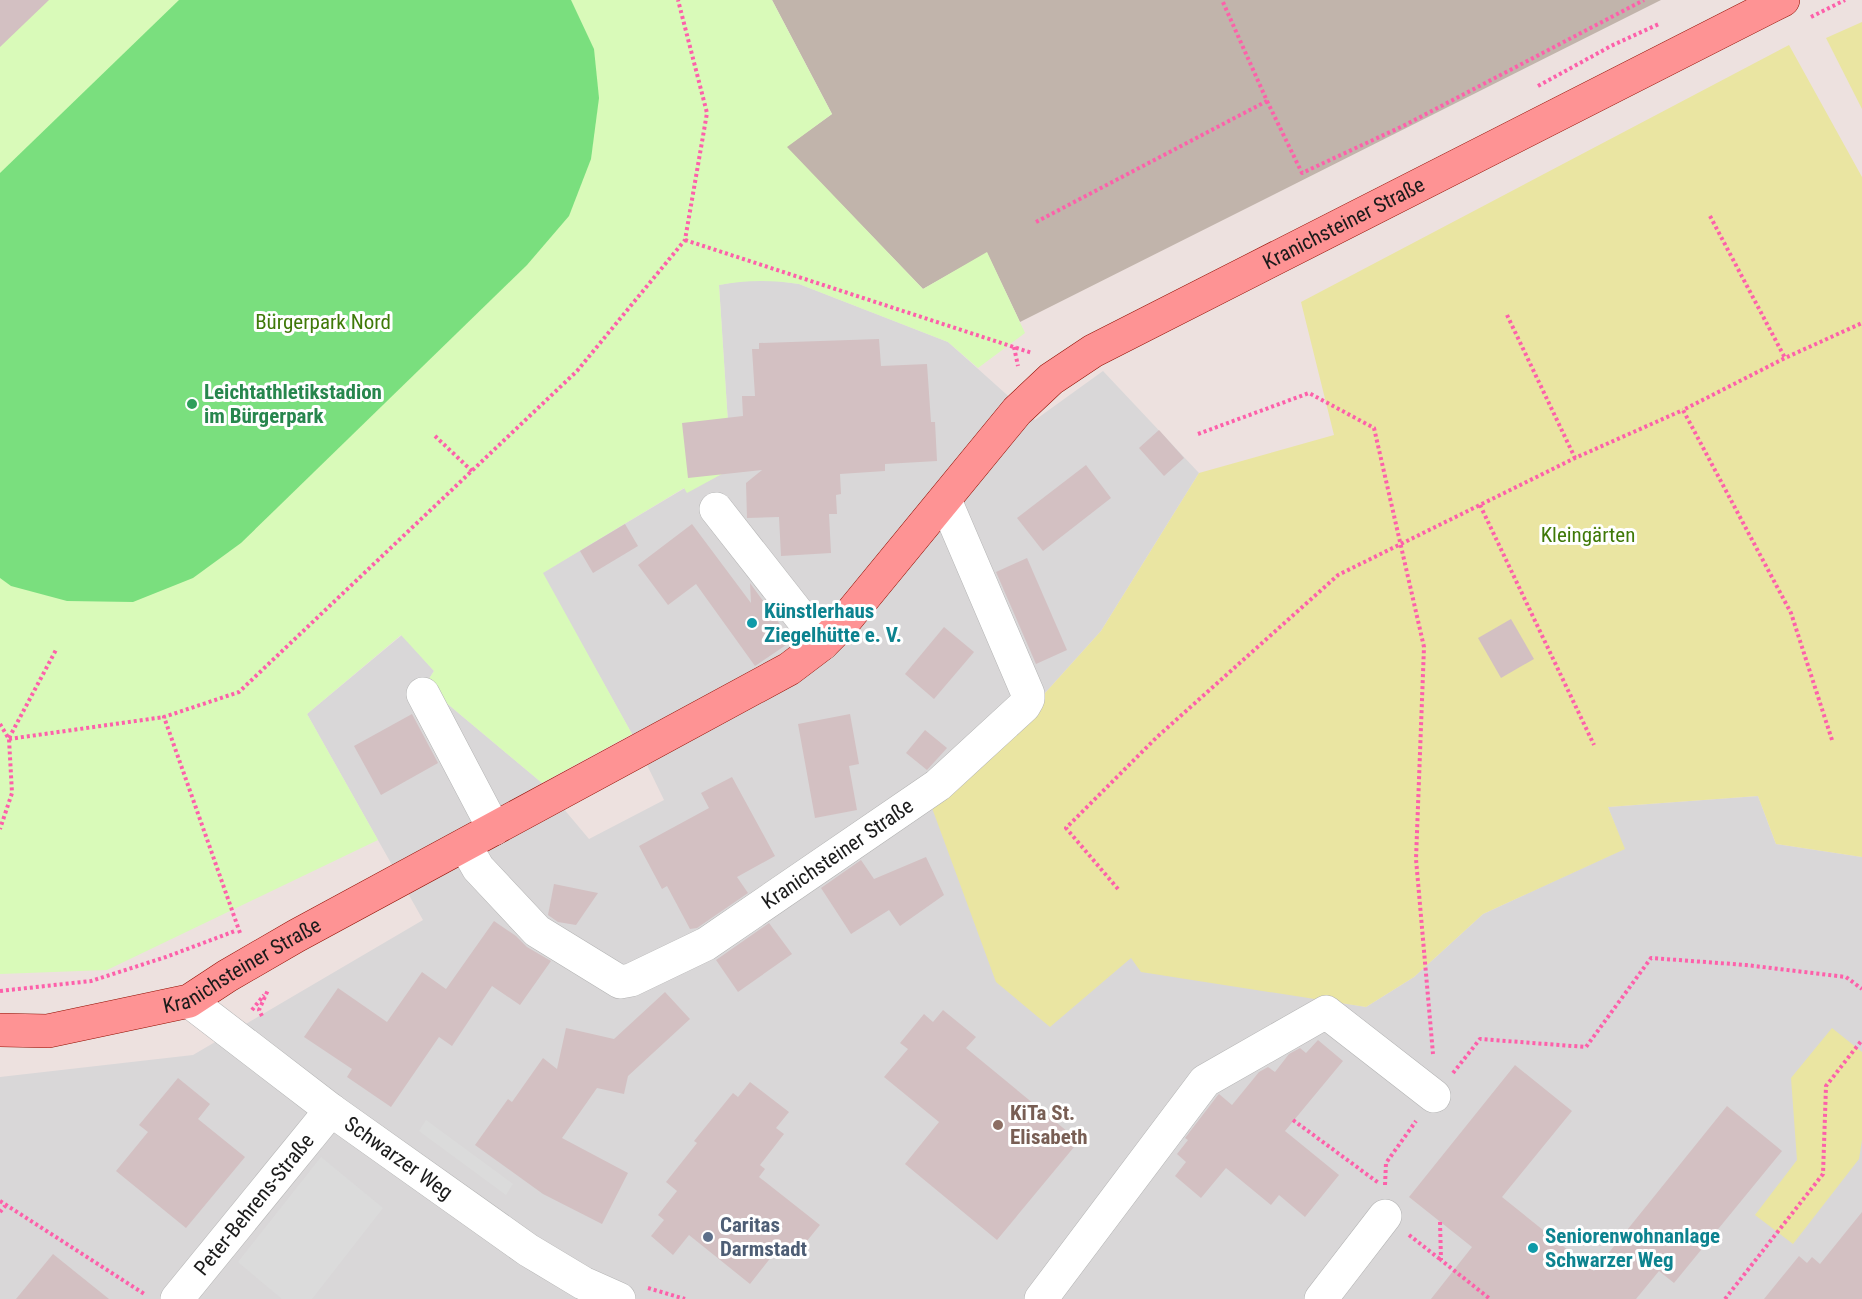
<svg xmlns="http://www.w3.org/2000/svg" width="1862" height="1299" font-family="'Roboto Condensed',sans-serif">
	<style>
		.residential { fill: #d9d7d8 }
		.construction { fill: #c1b4ab }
		.grass { fill: #eae5a2 }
		.park { fill: #d9fab9 }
		.pitch { fill: #7adf7e }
		.parking { fill: #dbdbdb }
		.building { fill: #d3c0c2 }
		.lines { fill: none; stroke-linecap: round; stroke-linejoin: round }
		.minor-casing { stroke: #b4b4b4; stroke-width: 34 }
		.major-casing { stroke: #910e00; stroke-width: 34 }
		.path { stroke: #fd60aa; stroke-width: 4; stroke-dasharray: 3 3; stroke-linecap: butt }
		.minor { stroke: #fff; stroke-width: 33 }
		.major { stroke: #fe9394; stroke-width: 33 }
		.leisure-dot { fill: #2e9e5b; stroke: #fff; stroke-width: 2 }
		.culture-dot { fill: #0f9aa8; stroke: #fff; stroke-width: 2 }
		.education-dot { fill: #8d6e63; stroke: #fff; stroke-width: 2 }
		.service-dot { fill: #5c6f8a; stroke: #fff; stroke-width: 2 }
		.labels { text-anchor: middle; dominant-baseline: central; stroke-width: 6; stroke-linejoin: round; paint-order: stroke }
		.street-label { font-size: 21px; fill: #1b1b1b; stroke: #fff }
		.park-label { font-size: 21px; fill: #3f7908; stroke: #fff }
		.leisure-label { font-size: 21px; font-weight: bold; fill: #27864d; stroke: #fff; text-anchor: start }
		.culture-label { font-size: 21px; font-weight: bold; fill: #0d838f; stroke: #fff; text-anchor: start }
		.education-label { font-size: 21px; font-weight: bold; fill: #785e54; stroke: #fff; text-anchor: start }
		.service-label { font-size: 21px; font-weight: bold; fill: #4e5e75; stroke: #fff; text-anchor: start }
	</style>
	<rect width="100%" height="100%" fill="#ede1df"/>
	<polygon class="residential" points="741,281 777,281 799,284 948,342 1035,420 1103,371 1199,473 1101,631 971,775 1131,957 1296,995 1366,1007 1414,977 1483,914 1624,849 1608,807 1758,796 1776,844 1862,857 1862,1299 0,1299 0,1077 193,1055 423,920 307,714 402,635 434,671 425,685 542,783 589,839 664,800 632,734 542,573 685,488 687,492 731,469 719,285"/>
	<polygon class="construction" points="772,0 1661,0 1020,322 987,253 923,289 786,147 832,114"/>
	<g class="grass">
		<polygon points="1862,22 1862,109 1826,38"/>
		<polygon points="1789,45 1862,177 1862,857 1776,844 1758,796 1608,807 1625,849 1483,914 1414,977 1366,1007 1141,972 1131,958 1050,1027 996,982 932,808 971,775 1101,631 1199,473 1334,435 1301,302"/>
		<polygon points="1832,1028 1862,1052 1862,1140 1859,1159 1793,1244 1755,1215 1797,1160 1791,1078"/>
	</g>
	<path class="park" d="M0 0H772L832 114 787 147 923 289 987 252 1025 333 978 368 948 342 799 284C772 280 746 280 719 285L731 469 687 493 684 488 543 573 632 734 542 783 425 685 434 671 401 635 307 714 378 840 107 970 0 974Z"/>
	<polygon class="pitch" points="179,0 571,0 594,49 599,98 591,159 569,216 527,265 241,543 193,578 133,602 67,601 11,586 0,578 0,173"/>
	<g class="parking">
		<polygon points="426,1120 513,1184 506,1195 419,1131"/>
		<polygon points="321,1157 383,1208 312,1299 282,1299 238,1262"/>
	</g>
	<g class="building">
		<polygon points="0,0 49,0 0,47"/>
		<polygon points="879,339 881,366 927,364 931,422 935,422 937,461 885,464 885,471 840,474 841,494 836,495 837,514 829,514 831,553 781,556 779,517 747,518 746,483 762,470 688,478 682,423 743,416 742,396 755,396 752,349 759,349 759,343"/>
		<polygon points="1159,430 1184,458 1164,476 1139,448"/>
		<polygon points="1086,465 1111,498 1043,551 1017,518"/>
		<polygon points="625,524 638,546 593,573 580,551"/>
		<polygon points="692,524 751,603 750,583 792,641 755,666 696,584 668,605 638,565"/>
		<polygon points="1027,558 1067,650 1036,664 996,572"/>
		<polygon points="1511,619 1534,659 1501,678 1478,638"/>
		<polygon points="944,627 974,652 934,699 905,674"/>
		<polygon points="412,714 438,763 381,795 354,746"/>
		<polygon points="850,714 859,764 849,766 857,810 815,818 798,724"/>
		<polygon points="925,730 947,748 927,770 906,753"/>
		<polygon points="732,777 775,856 737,877 748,893 697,928 690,929 667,886 662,889 639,846 709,808 701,793"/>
		<polygon points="926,857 944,895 900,926 889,910 851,934 821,888 861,860 874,879"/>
		<polygon points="554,884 598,893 576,925 558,922 548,915"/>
		<polygon points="494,921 516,936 527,947 551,961 520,1005 492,986 452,1046 439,1037 391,1107 347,1077 352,1069 304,1037 338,988 387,1022 422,972 446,989"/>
		<polygon points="769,923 792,954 738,992 716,960"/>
		<polygon points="665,992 690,1019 628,1076 624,1094 597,1088 562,1138 628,1173 602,1224 543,1194 475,1145 508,1099 512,1102 543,1058 557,1069 566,1028 614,1039"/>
		<polygon points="943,1010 976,1037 966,1048 1079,1141 997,1240 905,1164 939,1122 884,1077 908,1049 900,1043 924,1014 933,1022"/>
		<polygon points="1318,1040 1343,1061 1285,1131 1339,1175 1305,1217 1279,1195 1271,1205 1226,1168 1201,1198 1175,1176 1186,1162 1177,1154 1188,1140 1185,1138 1218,1095 1219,1094 1232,1105 1259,1072 1268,1067 1275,1072 1289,1054 1300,1048 1306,1053"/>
		<polygon points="1515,1065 1572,1111 1502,1197 1594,1271 1727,1106 1782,1151 1674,1283 1659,1271 1636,1299 1431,1299 1472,1247 1409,1197"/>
		<polygon points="178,1078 210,1104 198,1119 245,1157 186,1228 116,1171 148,1132 139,1125"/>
		<polygon points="750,1082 789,1112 776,1128 784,1134 760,1165 765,1169 759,1177 820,1225 793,1258 779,1247 750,1284 689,1235 673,1255 651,1236 664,1220 658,1215 677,1191 666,1182 697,1143 694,1141 733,1093 738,1097"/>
		<polygon points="1862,1212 1862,1299 1764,1299 1799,1256 1807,1263 1812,1257 1820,1264"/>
		<polygon points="53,1254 109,1299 16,1299"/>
	</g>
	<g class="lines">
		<defs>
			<g id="minor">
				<polyline points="716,509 822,644"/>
				<polyline points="423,694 494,829"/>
				<path id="s1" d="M465 845 478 868 537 931 620 982 631 980 706 944 938 785 1024 706 1028 699V694L945 500"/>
				<path id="s2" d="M189 1001 331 1110 528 1250 583 1283 619 1299"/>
				<path id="s3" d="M177 1299 331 1110"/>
				<polyline points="1041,1299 1205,1081 1326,1012 1434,1096"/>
				<polyline points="1321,1299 1385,1216"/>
			</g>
			<g id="major">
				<path id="s4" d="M0 1030 48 1031 189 1001 227 976 296 936 789 669 822 644 843 623 1017 411 1051 379 1093 351 1783 0"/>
			</g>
		</defs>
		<use href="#minor" class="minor-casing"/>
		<use href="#major" class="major-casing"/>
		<g class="path">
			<polyline points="1811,17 1845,0"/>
			<polyline points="1538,86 1611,46 1659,24"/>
			<polyline points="1267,101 1302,173 1403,126 1644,0"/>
			<polyline points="1710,216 1785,358"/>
			<polyline points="1036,222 1267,101 1222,0"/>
			<polyline points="685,240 1032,353"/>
			<polyline points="1507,315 1575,458"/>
			<polyline points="1014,347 1018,366"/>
			<polyline points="1198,434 1309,393 1374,428 1424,647 1416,859 1433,1054"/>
			<polyline points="435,436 472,471"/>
			<polyline points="1480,505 1594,745"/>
			<polyline points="0,724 9,739 12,793 0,829"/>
			<polyline points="9,738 57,648"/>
			<polyline points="9,739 164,717"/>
			<polyline points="1832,740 1791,613 1683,410 1785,358 1862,323"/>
			<polyline points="1118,889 1066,828 1157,737 1338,575 1575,458 1683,410"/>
			<polyline points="240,933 164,717 239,692 577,371 685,240 707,113 678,0"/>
			<polyline points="0,991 91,981 166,957 235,931"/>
			<polyline points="252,1010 264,995"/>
			<polyline points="262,1016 259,1010 268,990"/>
			<polyline points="1453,1073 1480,1039 1586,1047 1651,958 1746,965 1846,977 1862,989"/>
			<polyline points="1293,1120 1380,1184"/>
			<polyline points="1385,1185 1386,1163 1416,1121"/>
			<polyline points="0,1201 146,1295"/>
			<polyline points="0,1212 5,1206"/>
			<polyline points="1440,1222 1441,1260 1490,1299"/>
			<polyline points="1409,1235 1441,1260"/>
			<polyline points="648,1288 685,1299"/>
			<polyline points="1725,1299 1823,1174 1826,1086 1862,1040"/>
		</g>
		<use href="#minor" class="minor"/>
		<use href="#major" class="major"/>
	</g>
	<circle class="leisure-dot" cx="192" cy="404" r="6"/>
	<g class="culture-dot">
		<circle cx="752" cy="623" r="6"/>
		<circle cx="1533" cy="1248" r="6"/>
	</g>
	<circle class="education-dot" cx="998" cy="1125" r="6"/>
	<circle class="service-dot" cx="708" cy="1237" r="6"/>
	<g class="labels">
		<g class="street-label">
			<text stroke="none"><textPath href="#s4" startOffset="1602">Kranichsteiner Straße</textPath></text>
			<text stroke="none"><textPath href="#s1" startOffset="464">Kranichsteiner Straße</textPath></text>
			<text stroke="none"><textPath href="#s4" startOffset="255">Kranichsteiner Straße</textPath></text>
			<text stroke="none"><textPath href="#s2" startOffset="262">Schwarzer Weg</textPath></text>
			<text stroke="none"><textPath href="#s3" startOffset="122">Peter-Behrens-Straße</textPath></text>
		</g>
		<g class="park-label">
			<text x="323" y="322">Bürgerpark Nord</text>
			<text x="1588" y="535">Kleingärten</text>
		</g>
		<g class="leisure-label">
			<text x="204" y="392">Leichtathletikstadion<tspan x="204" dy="24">im Bürgerpark</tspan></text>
		</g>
		<g class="culture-label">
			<text x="764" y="611">Künstlerhaus<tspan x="764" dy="24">Ziegelhütte e. V.</tspan></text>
			<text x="1545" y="1236">Seniorenwohnanlage<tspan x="1545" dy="24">Schwarzer Weg</tspan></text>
		</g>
		<g class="education-label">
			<text x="1010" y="1113">KiTa St.<tspan x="1010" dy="24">Elisabeth</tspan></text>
		</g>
		<g class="service-label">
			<text x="720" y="1225">Caritas<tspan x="720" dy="24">Darmstadt</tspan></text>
		</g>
	</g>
</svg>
